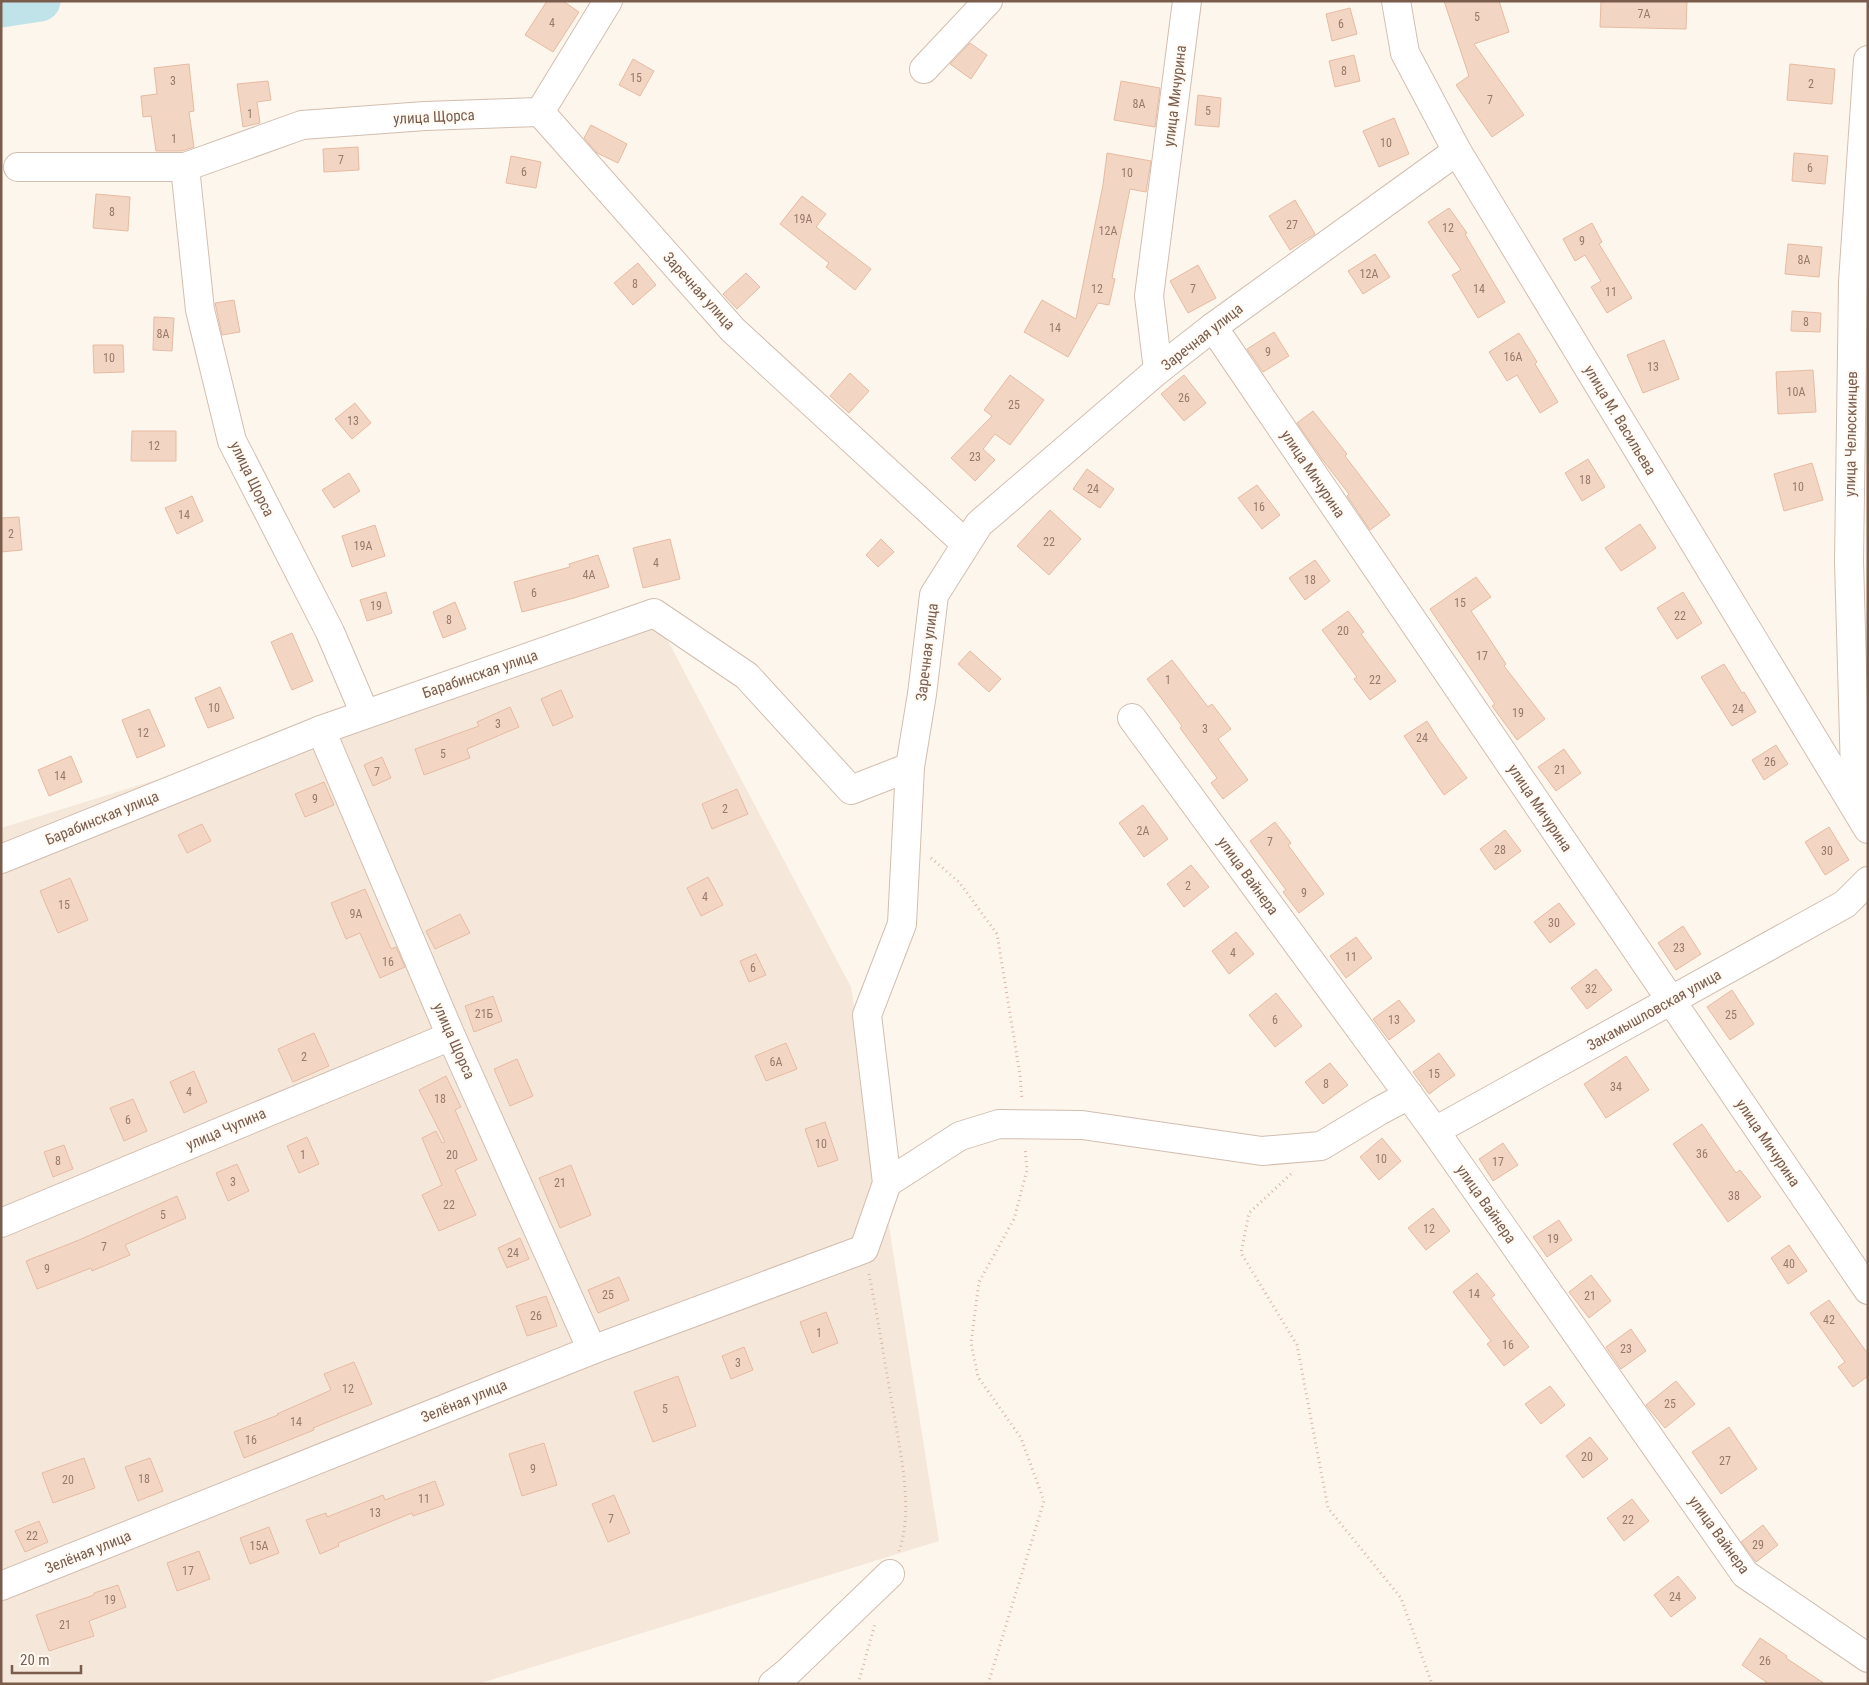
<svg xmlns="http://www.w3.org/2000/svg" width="1869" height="1685" font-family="'Roboto Condensed',sans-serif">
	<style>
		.residential { fill: #f5e8da }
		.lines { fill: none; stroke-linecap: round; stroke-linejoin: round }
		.river { stroke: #bfe3e8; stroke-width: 41 }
		.building { fill: #f3d5c3; stroke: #e6bba3 }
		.minor-casing { stroke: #d1beb0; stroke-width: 30 }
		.path { stroke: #d9b8a5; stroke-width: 3; stroke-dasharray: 1 4; stroke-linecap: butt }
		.minor { stroke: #fff; stroke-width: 28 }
		.labels { text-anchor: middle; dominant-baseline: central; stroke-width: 4; stroke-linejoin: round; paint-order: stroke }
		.number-label { font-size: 12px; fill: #987a6a }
		.street-label { font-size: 15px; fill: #7a5c4d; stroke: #fffaf3 }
	</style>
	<rect width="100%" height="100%" fill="#fdf6ec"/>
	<polygon class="residential" points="659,624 851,987 939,1541 478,1684 1,1684 1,828"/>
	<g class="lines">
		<polyline class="river" points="1,7 40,1"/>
	</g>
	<g class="building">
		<polygon points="547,1 563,1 579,12 553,52 525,35"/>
		<polygon points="1444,1 1499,1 1509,32 1474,44 1524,115 1492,137 1456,85 1469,76"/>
		<polygon points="1601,1 1687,1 1686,29 1600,27"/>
		<polygon points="1350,8 1357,34 1332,41 1326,14"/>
		<polygon points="970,43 987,55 971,79 950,64"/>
		<polygon points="1354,55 1360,81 1335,87 1329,61"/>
		<polygon points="633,59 654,71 640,96 619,85"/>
		<polygon points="189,64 194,111 189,112 194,147 182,151 156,151 151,116 143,117 141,96 157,94 154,68"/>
		<polygon points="1790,64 1835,69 1832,104 1787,100"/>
		<polygon points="268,81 271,100 257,102 260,123 243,127 237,84"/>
		<polygon points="1121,81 1160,88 1155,127 1114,120"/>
		<polygon points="1198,95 1221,98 1219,127 1195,125"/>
		<polygon points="1394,118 1409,154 1379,167 1363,131"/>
		<polygon points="591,125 627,144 618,163 597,153 584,138"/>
		<polygon points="358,147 359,170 324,172 323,149"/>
		<polygon points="1107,153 1151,161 1146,192 1130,189 1112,278 1115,279 1109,305 1098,303 1068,357 1024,332 1042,300 1076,319 1103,185"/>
		<polygon points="1794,153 1828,156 1825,184 1792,181"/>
		<polygon points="511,156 541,162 536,188 506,183"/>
		<polygon points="96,194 130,197 128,231 93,228"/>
		<polygon points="802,196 826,214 816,227 871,269 855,290 826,267 829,263 780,224"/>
		<polygon points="1295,200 1315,234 1290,250 1269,216"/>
		<polygon points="1449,208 1467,233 1465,234 1505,302 1478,318 1452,275 1461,270 1428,222"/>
		<polygon points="1592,223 1602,242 1599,244 1632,298 1607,313 1591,287 1601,281 1585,255 1575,261 1563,239"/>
		<polygon points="1788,244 1822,247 1819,277 1785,274"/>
		<polygon points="1375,254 1390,277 1363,294 1348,271"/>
		<polygon points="638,263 656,285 633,305 614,283"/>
		<polygon points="1198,265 1216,298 1188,313 1170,281"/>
		<polygon points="746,273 760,287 737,309 723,294"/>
		<polygon points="234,300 240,332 222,335 215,303"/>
		<polygon points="1792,311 1821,313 1820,332 1791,331"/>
		<polygon points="154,317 174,318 172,351 153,350"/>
		<polygon points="1274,332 1289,356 1263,372 1247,349"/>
		<polygon points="1519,333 1537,362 1535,364 1558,402 1540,413 1517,375 1507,381 1489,352"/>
		<polygon points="1664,340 1679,379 1643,393 1627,355"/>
		<polygon points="93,345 123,345 124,372 94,373"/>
		<polygon points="1813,370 1816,412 1778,414 1776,372"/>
		<polygon points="850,373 869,391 849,413 830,396"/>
		<polygon points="1010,375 1044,400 1010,445 995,434 983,449 995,460 975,481 951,458 992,416 984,410"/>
		<polygon points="1184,375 1206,403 1184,421 1161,394"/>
		<polygon points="355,403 371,423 352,439 335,419"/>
		<polygon points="1313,411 1347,454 1345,456 1390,515 1370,530 1347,496 1349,494 1322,459 1297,423"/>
		<polygon points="132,431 176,431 176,461 131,461"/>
		<polygon points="1588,459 1605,487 1582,501 1565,473"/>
		<polygon points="1812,463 1823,500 1784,511 1774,474"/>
		<polygon points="1087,469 1114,489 1100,508 1073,489"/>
		<polygon points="349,473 360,491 334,508 322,490"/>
		<polygon points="1257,485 1280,515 1262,529 1238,498"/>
		<polygon points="192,496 203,521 177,534 165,508"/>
		<polygon points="1050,510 1081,539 1049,575 1017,546"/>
		<polygon points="19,517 22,550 1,552 1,518"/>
		<polygon points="1640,524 1656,548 1621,571 1605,548"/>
		<polygon points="375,525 385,556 352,567 342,536"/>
		<polygon points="670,539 680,579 643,588 633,548"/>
		<polygon points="881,539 894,552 878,567 866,555"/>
		<polygon points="598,555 609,587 574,598 522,612 514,582 570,567 569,564"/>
		<polygon points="1315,560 1330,581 1305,600 1289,578"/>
		<polygon points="1476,577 1491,597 1471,611 1506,664 1504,666 1545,719 1517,740 1492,706 1495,704 1430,609"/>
		<polygon points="386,592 392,613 367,621 360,600"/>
		<polygon points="1683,592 1702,623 1677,639 1657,608"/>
		<polygon points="455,602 466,629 443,638 433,612"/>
		<polygon points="1348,611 1364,632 1361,634 1396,681 1370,700 1354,679 1357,677 1322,630"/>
		<polygon points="292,633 313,681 292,690 271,642"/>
		<polygon points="970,651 1001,679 989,692 958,664"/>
		<polygon points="1172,660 1208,707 1212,704 1231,729 1218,739 1248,780 1223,799 1211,783 1217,778 1180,728 1182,726 1147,679"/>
		<polygon points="1724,664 1742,693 1744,692 1756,712 1732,726 1701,677"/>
		<polygon points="220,687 234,718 208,728 195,698"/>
		<polygon points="561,690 573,717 553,726 541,699"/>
		<polygon points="510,707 519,727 467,749 470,758 424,775 415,749 479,726 477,722"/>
		<polygon points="149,709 165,746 137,758 122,720"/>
		<polygon points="1427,721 1439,740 1467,778 1444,795 1404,736"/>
		<polygon points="1776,745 1788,764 1764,780 1752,760"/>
		<polygon points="1564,749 1581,773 1556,791 1538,767"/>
		<polygon points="71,756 82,782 49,796 38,770"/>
		<polygon points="382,757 391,778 373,786 364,765"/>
		<polygon points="324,782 334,805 305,817 295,794"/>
		<polygon points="737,789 748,814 712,829 702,804"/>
		<polygon points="1143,805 1168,839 1144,857 1119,823"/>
		<polygon points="1275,822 1291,843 1288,845 1324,894 1299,913 1283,892 1286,890 1250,841"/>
		<polygon points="202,824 211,841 187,853 178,835"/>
		<polygon points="1829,827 1849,860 1825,875 1805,842"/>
		<polygon points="1505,830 1521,851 1495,870 1480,849"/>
		<polygon points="1191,865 1209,887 1184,907 1167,884"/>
		<polygon points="708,877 723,905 701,916 687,888"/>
		<polygon points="70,878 88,920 58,933 40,891"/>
		<polygon points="365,889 391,949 396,947 405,967 380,978 360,933 346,939 331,903"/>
		<polygon points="1559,903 1575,924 1550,943 1534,922"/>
		<polygon points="460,914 470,933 435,949 426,931"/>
		<polygon points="1683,926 1701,954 1676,970 1658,943"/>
		<polygon points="1236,932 1254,954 1229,974 1212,951"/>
		<polygon points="1356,937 1372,958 1346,978 1330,956"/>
		<polygon points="756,954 766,975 749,982 740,961"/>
		<polygon points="1596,969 1612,990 1587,1009 1571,988"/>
		<polygon points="1732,990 1754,1024 1730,1040 1707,1007"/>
		<polygon points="1276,993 1302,1026 1275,1047 1249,1015"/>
		<polygon points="493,996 502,1021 474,1032 465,1006"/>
		<polygon points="1399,1000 1415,1021 1389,1040 1373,1019"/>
		<polygon points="314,1033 329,1066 293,1082 278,1049"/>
		<polygon points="786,1043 797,1069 766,1081 755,1056"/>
		<polygon points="1439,1053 1455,1075 1429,1094 1413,1072"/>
		<polygon points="1626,1056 1649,1090 1606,1118 1584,1084"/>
		<polygon points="517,1059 533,1096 510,1106 494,1069"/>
		<polygon points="1330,1063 1348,1085 1323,1104 1305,1082"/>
		<polygon points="194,1071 207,1102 184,1113 170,1082"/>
		<polygon points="446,1076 461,1107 455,1110 477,1160 455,1170 476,1215 439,1231 422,1195 442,1185 422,1138 436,1131 442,1143 445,1142 419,1090"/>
		<polygon points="133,1099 147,1131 124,1141 110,1108"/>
		<polygon points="825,1122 838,1160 818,1167 805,1129"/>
		<polygon points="1702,1124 1736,1173 1740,1170 1761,1197 1728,1222 1673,1144"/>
		<polygon points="307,1137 319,1164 299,1173 287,1146"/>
		<polygon points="1382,1138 1401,1161 1379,1180 1360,1157"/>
		<polygon points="1503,1143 1518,1165 1493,1181 1479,1159"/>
		<polygon points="64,1145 73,1169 53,1177 44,1152"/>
		<polygon points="237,1164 249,1191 228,1201 216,1173"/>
		<polygon points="571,1165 591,1215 560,1228 539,1178"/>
		<polygon points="177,1196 186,1218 125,1245 130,1255 92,1271 91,1268 37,1289 26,1261 79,1240"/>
		<polygon points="1433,1208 1450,1231 1426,1250 1408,1228"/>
		<polygon points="1559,1220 1572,1240 1547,1257 1533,1237"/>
		<polygon points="520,1238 529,1259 507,1268 498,1248"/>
		<polygon points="1789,1245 1807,1271 1788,1284 1771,1258"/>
		<polygon points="1477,1273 1495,1295 1491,1298 1529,1347 1504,1366 1487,1344 1491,1341 1453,1292"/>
		<polygon points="1591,1275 1611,1301 1589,1318 1569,1292"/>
		<polygon points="619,1277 629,1300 598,1313 588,1290"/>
		<polygon points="546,1296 557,1326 527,1336 516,1306"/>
		<polygon points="1829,1300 1868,1354 1868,1376 1853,1387 1838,1367 1845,1362 1810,1313"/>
		<polygon points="826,1312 838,1343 812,1353 800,1322"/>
		<polygon points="1631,1329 1646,1351 1621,1369 1606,1347"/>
		<polygon points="744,1347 753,1370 731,1379 722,1356"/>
		<polygon points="354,1362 372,1404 313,1428 314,1430 244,1458 234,1432 278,1415 277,1414 331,1390 324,1374"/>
		<polygon points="678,1376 696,1426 653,1442 634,1392"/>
		<polygon points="1676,1381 1695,1404 1665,1428 1646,1405"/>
		<polygon points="1550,1386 1565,1405 1541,1424 1525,1404"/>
		<polygon points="1729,1427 1757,1469 1721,1494 1692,1452"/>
		<polygon points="1590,1437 1608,1459 1583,1478 1566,1456"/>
		<polygon points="544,1443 557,1485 522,1496 509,1454"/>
		<polygon points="84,1458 95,1488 53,1503 42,1473"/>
		<polygon points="150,1458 163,1491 138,1501 125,1467"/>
		<polygon points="435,1481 444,1505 413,1516 412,1513 338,1543 339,1546 320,1554 306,1520 326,1513 327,1517 383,1495 385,1500"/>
		<polygon points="614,1495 630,1533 608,1542 592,1504"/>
		<polygon points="1632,1499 1649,1521 1624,1541 1607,1518"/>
		<polygon points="39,1521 48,1542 25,1552 15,1531"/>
		<polygon points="1763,1525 1778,1545 1756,1562 1741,1542"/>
		<polygon points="269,1527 279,1553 250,1564 240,1538"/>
		<polygon points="199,1551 210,1579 177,1591 167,1563"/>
		<polygon points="1678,1576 1696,1598 1671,1617 1654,1595"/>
		<polygon points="118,1585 126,1607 89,1621 94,1636 49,1651 36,1615 94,1595 94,1593"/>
		<polygon points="1760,1638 1787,1656 1786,1658 1825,1684 1769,1684 1742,1665"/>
	</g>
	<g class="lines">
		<defs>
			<g id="minor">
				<polyline points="608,1 540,112 733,330 966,544"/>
				<polyline points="1396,1 1405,53 1457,151 1868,829"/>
				<polyline points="924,69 988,1"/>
				<polyline points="18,167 185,167 302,125 425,116 540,112"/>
				<polyline points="185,167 200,310 232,441 330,632 365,714"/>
				<polyline points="1213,327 1868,1290"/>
				<polyline points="1158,370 1149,296 1187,1"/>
				<polyline points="1132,718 1435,1131 1745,1574 1868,1658"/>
				<polyline points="321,730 451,1036 592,1350"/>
				<polyline points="1856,808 1849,561 1853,282 1868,60"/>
				<polyline points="1,859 321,730 654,613 747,676 851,790 910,767"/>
				<polyline points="1435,1131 1845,904 1868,881"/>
				<polyline points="887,1183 960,1136 999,1124 1082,1125 1262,1151 1321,1146 1379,1111 1409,1095"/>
				<polyline points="1,1223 451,1036"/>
				<polyline points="1,1586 592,1350 864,1249 887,1183 867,1015 902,924 910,767 922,694 934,595 979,524 1158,370 1213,327 1457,151"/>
				<polyline points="773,1684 788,1672 890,1574"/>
			</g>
		</defs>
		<use href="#minor" class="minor-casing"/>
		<g class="path">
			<polyline points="931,858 959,882 997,934 1020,1075 1022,1100"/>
			<polyline points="1291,1174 1249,1213 1241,1253 1297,1345 1328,1508 1401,1598 1432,1684"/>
			<path d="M869 1274C878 1319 885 1364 893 1409 900 1452 914 1509 899 1551"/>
			<polyline points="858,1684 875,1624"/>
			<polyline points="988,1684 1044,1501 1021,1438 978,1377 971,1343 979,1282 1014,1219 1027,1170 1025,1148"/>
		</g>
		<use href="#minor" class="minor"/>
	</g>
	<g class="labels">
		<g class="number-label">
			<text x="1644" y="14">7А</text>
			<text x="1477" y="17">5</text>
			<text x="552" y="23">4</text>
			<text x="1341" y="24">6</text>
			<text x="1344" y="71">8</text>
			<text x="636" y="78">15</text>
			<text x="173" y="81">3</text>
			<text x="1811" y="84">2</text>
			<text x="1490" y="100">7</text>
			<text x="1139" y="104">8А</text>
			<text x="1208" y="111">5</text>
			<text x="250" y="114">1</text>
			<text x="174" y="139">1</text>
			<text x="1386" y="143">10</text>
			<text x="341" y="160">7</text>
			<text x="1810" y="168">6</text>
			<text x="524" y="172">6</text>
			<text x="1127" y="173">10</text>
			<text x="112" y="212">8</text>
			<text x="803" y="219">19А</text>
			<text x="1292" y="225">27</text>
			<text x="1448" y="228">12</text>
			<text x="1108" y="231">12А</text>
			<text x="1582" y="241">9</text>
			<text x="1804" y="260">8А</text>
			<text x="1369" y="274">12А</text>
			<text x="635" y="284">8</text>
			<text x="1097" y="289">12</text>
			<text x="1193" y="289">7</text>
			<text x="1479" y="289">14</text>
			<text x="1611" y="292">11</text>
			<text x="1806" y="322">8</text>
			<text x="1055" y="328">14</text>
			<text x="163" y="334">8А</text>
			<text x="1268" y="352">9</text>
			<text x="1513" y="357">16А</text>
			<text x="109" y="358">10</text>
			<text x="1653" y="367">13</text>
			<text x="1796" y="392">10А</text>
			<text x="1184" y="398">26</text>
			<text x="1014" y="405">25</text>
			<text x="353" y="421">13</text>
			<text x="154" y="446">12</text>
			<text x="975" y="457">23</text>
			<text x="1585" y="480">18</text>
			<text x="1798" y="487">10</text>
			<text x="1093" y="489">24</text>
			<text x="1259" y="507">16</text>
			<text x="184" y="515">14</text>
			<text x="11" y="534">2</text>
			<text x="1049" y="542">22</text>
			<text x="363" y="546">19А</text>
			<text x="656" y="563">4</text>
			<text x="589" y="575">4А</text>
			<text x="1310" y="580">18</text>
			<text x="534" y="593">6</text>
			<text x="1460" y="603">15</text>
			<text x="376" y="606">19</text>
			<text x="1680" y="616">22</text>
			<text x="449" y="620">8</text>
			<text x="1343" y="631">20</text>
			<text x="1482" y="656">17</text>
			<text x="1168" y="680">1</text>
			<text x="1375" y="680">22</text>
			<text x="214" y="708">10</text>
			<text x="1738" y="709">24</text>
			<text x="1518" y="713">19</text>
			<text x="498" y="724">3</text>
			<text x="1205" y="729">3</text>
			<text x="143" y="733">12</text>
			<text x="1422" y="738">24</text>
			<text x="443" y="754">5</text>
			<text x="1770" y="762">26</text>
			<text x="1560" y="770">21</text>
			<text x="377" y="772">7</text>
			<text x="60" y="776">14</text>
			<text x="315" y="799">9</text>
			<text x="725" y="809">2</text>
			<text x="1143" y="831">2А</text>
			<text x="1270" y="842">7</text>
			<text x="1500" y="850">28</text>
			<text x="1827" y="851">30</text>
			<text x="1188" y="886">2</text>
			<text x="1304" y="893">9</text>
			<text x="705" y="897">4</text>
			<text x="64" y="905">15</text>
			<text x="356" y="914">9А</text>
			<text x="1554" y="923">30</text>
			<text x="1679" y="948">23</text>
			<text x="1233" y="953">4</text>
			<text x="1351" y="957">11</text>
			<text x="388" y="962">16</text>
			<text x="753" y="968">6</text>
			<text x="1591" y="989">32</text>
			<text x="484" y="1014">21Б</text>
			<text x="1731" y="1015">25</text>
			<text x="1275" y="1020">6</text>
			<text x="1394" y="1020">13</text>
			<text x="304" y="1057">2</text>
			<text x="776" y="1062">6А</text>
			<text x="1434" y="1074">15</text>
			<text x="1326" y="1084">8</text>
			<text x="1616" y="1087">34</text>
			<text x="189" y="1092">4</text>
			<text x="440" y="1099">18</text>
			<text x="128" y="1120">6</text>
			<text x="821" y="1144">10</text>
			<text x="1702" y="1154">36</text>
			<text x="303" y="1155">1</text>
			<text x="452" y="1155">20</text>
			<text x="1381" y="1159">10</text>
			<text x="58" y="1161">8</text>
			<text x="1498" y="1162">17</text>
			<text x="233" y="1182">3</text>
			<text x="560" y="1183">21</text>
			<text x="1734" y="1196">38</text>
			<text x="449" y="1205">22</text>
			<text x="163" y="1215">5</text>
			<text x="1429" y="1229">12</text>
			<text x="1553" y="1239">19</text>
			<text x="104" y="1247">7</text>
			<text x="513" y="1253">24</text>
			<text x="1789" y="1264">40</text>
			<text x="47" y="1269">9</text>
			<text x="1474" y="1294">14</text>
			<text x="608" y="1295">25</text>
			<text x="1590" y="1296">21</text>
			<text x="536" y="1316">26</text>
			<text x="1829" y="1320">42</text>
			<text x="819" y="1333">1</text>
			<text x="1508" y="1345">16</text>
			<text x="1626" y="1349">23</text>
			<text x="738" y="1363">3</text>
			<text x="348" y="1389">12</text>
			<text x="1670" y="1404">25</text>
			<text x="665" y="1409">5</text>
			<text x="296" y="1422">14</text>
			<text x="251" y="1440">16</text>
			<text x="1587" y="1457">20</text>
			<text x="1725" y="1461">27</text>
			<text x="533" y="1469">9</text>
			<text x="144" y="1479">18</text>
			<text x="68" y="1480">20</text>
			<text x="424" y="1499">11</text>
			<text x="375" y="1513">13</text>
			<text x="611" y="1519">7</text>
			<text x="1628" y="1520">22</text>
			<text x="32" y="1536">22</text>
			<text x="1758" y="1545">29</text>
			<text x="259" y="1546">15А</text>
			<text x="188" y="1571">17</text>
			<text x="1675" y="1597">24</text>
			<text x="110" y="1600">19</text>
			<text x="65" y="1625">21</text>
			<text x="1765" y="1661">26</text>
		</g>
		<g class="street-label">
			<text transform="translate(1175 96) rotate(-83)">улица Мичурина</text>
			<text transform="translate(434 117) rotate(-3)">улица Щорса</text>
			<text transform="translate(699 291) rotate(48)">Заречная улица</text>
			<text transform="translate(1202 337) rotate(-38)">Заречная улица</text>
			<text transform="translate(1620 420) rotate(59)">улица М. Васильева</text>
			<text transform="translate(1851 434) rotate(-89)">улица Челюскинцев</text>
			<text transform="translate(1313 474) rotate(56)">улица Мичурина</text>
			<text transform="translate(252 479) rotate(64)">улица Щорса</text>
			<text transform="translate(927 652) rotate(-83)">Заречная улица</text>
			<text transform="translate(480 674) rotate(-19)">Барабинская улица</text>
			<text transform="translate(1540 808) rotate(56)">улица Мичурина</text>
			<text transform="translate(102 818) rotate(-22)">Барабинская улица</text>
			<text transform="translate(1248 876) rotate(54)">улица Вайнера</text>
			<text transform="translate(1654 1010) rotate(-29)">Закамышловская улица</text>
			<text transform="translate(454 1041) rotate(66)">улица Щорса</text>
			<text transform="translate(226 1129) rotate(-23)">улица Чупина</text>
			<text transform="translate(1768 1143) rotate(56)">улица Мичурина</text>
			<text transform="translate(1486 1204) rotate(55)">улица Вайнера</text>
			<text transform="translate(464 1401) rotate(-22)">Зелёная улица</text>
			<text transform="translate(1719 1535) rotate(54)">улица Вайнера</text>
			<text transform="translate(88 1552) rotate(-22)">Зелёная улица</text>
		</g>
	</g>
	<rect width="1869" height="1685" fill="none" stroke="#7a5c4d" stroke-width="5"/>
	<path d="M12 1665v8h69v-8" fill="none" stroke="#7a5c4d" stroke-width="2.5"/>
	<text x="20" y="1665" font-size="15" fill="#7a5c4d" stroke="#fffaf3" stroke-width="4" paint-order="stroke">20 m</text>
</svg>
